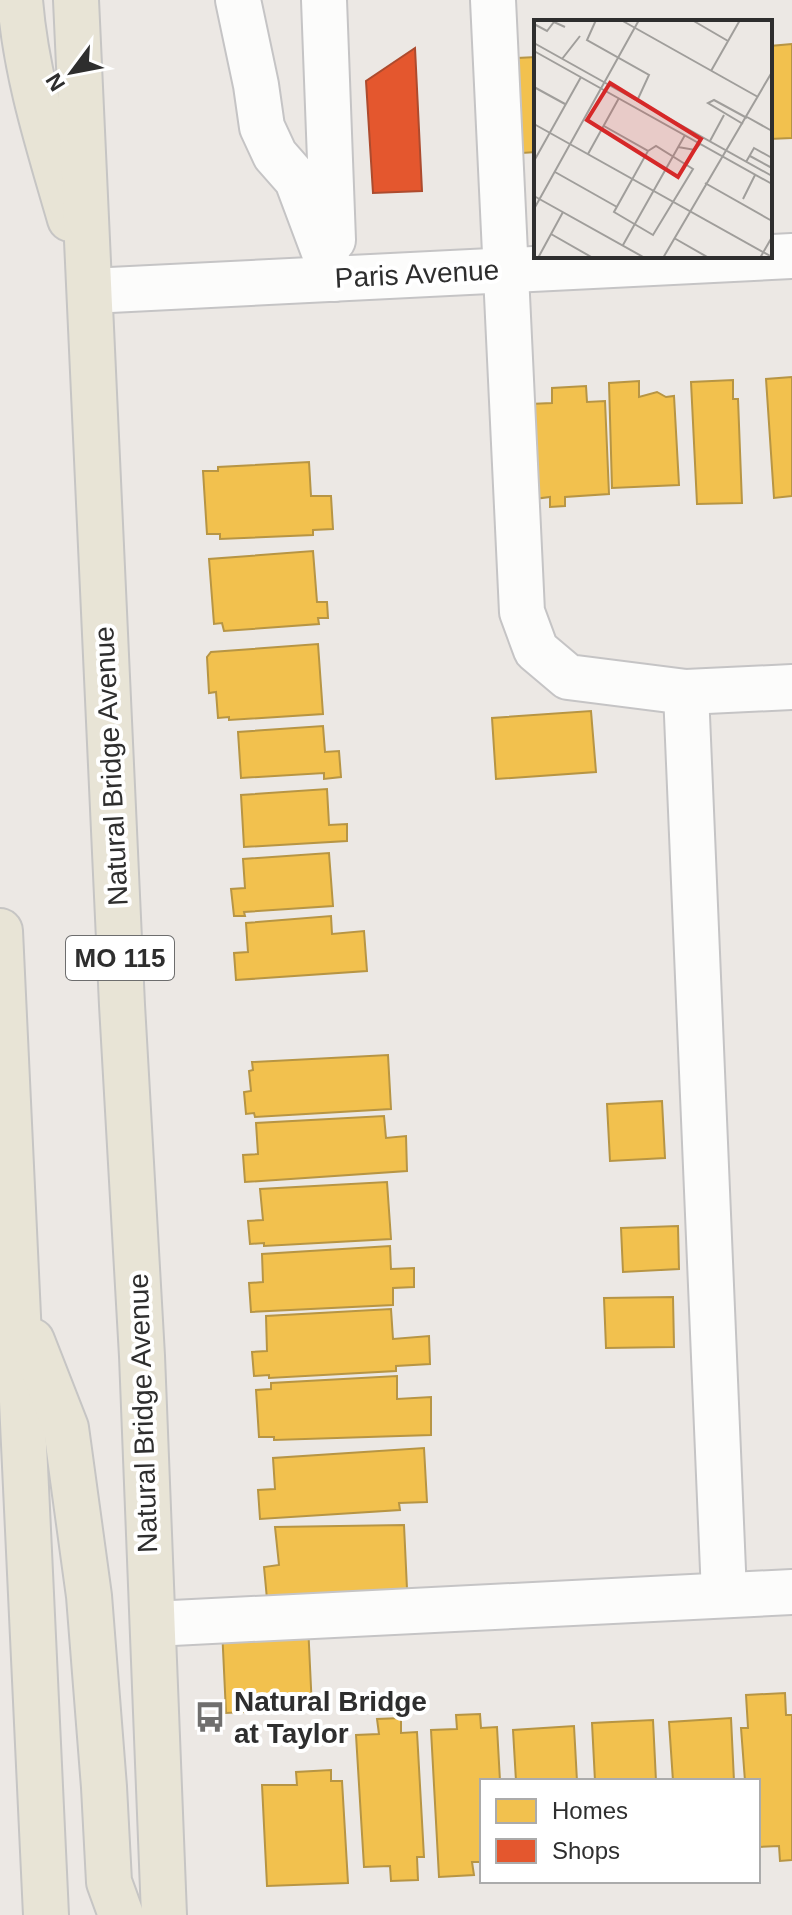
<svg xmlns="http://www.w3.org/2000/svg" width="792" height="1915" font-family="Helvetica,sans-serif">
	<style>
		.homes { fill: #f2c14e; stroke: #b79544; stroke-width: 2 }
		.shops { fill: #e4572e; stroke: #ad4b2e; stroke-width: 2 }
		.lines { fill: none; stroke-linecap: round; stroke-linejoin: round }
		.minor-casing { stroke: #c5c4c5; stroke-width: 48 }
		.major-casing { stroke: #c6c5c4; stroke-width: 48 }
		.minor { stroke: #fcfcfb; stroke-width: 44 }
		.major { stroke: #e8e4d6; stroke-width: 44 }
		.labels { text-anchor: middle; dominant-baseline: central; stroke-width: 8; stroke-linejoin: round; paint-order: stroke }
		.shield { fill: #fff; stroke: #6d6d6d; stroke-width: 2 }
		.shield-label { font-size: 26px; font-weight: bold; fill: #2e2e2e }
		.street-label { font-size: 28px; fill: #2e2e2e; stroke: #fff }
		.poi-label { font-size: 28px; font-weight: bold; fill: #2e2e2e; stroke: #fff; text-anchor: start }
		.inset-road { fill: none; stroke: #a09e9b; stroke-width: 2 }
		.view { fill: #d62828; fill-opacity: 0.15; stroke: #d62828; stroke-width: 4 }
		.inset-edge { fill: none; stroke: #2e2e2e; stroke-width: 4 }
	</style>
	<rect width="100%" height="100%" fill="#ece8e4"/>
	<g class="homes">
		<polygon points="792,44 792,138 770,139 770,46"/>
		<polygon points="536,57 536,152 522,153 517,58"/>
		<polygon points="792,377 792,496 774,498 766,379"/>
		<polygon points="733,380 733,399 738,399 742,503 697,504 691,382"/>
		<polygon points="639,381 639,397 657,392 666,397 674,396 679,485 612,488 609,383"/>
		<polygon points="586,386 587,402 605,401 609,494 565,497 565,506 550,507 550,497 534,499 530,404 552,403 552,388"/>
		<polygon points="309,462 311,496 331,496 333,529 313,530 313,535 220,539 220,534 207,534 203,471 218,471 218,467"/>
		<polygon points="313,551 317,602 327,602 328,618 318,618 319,624 224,631 222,623 214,624 209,559"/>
		<polygon points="318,644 323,714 229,720 229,717 218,718 216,692 209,693 207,657 211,652"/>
		<polygon points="591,711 596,772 496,779 492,718"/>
		<polygon points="323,726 325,752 339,751 341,777 324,779 324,773 241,778 238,732"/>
		<polygon points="327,789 329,825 347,824 347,841 244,847 241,795"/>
		<polygon points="329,853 333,906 244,912 245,916 234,916 231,889 245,888 243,859"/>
		<polygon points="331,916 332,934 364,931 367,971 236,980 234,953 248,952 246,923"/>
		<polygon points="388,1055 391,1109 255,1117 254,1113 246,1114 244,1092 251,1091 249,1071 253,1070 252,1062"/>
		<polygon points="662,1101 665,1158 610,1161 607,1104"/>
		<polygon points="384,1116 386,1138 406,1136 407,1171 245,1182 243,1155 258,1154 256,1123"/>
		<polygon points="387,1182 391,1239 264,1246 264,1243 250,1244 248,1221 263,1220 260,1189"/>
		<polygon points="678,1226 679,1269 623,1272 621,1228"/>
		<polygon points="390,1246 391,1269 414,1268 414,1287 393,1288 393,1305 251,1312 249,1283 263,1282 262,1254"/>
		<polygon points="673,1297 674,1347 606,1348 604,1298"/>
		<polygon points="391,1309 393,1339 429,1336 430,1364 396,1366 396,1371 269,1378 269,1375 254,1376 252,1352 267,1351 266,1316"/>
		<polygon points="397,1376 397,1399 431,1397 431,1435 274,1440 274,1437 259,1437 256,1390 271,1389 271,1383"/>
		<polygon points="424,1448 427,1502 399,1503 400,1510 260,1519 258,1490 275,1489 273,1458"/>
		<polygon points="404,1525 407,1589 267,1599 264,1567 279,1565 275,1527"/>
		<polygon points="308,1624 312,1709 226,1713 222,1628"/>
		<polygon points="785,1693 786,1715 792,1715 792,1860 780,1861 779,1846 758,1847 758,1781 745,1781 741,1728 748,1728 746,1695"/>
		<polygon points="480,1714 481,1728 497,1727 500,1781 482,1781 482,1862 472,1862 474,1875 439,1877 431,1730 457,1729 456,1715"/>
		<polygon points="401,1718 401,1733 417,1732 424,1857 417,1857 418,1880 391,1881 390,1866 364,1867 356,1735 379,1734 377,1719"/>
		<polygon points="731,1718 734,1781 673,1781 669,1722"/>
		<polygon points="653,1720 656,1781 595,1781 592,1723"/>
		<polygon points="574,1726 577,1781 516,1781 513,1730"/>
		<polygon points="331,1770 331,1781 342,1781 348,1883 267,1886 262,1785 297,1785 296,1772"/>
	</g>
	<polygon class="shops" points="415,48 422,191 373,193 366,81"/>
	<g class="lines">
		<defs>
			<g id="minor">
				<polyline points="238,0 256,85 262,127 275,155 297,180 334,279"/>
				<polyline points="324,0 333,240"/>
				<polyline points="493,0 522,612 536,650 568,677 686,692 792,687"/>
				<polyline points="90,291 792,256"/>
				<polyline points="686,692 724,1594"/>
				<polyline points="153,1624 792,1592"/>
			</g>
			<g id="major">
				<path d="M20 0C26 76 49 146 70 219"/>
				<polyline points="76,0 122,1005 142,1356 164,1915"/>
				<polyline points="0,931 46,1915"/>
				<polyline points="32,1341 66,1428 89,1596 104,1787 109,1882 121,1915"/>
			</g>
		</defs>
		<use href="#minor" class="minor-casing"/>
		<use href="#major" class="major-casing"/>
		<use href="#minor" class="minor"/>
		<use href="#major" class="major"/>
	</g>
	<defs>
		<symbol id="bus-bare" viewBox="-9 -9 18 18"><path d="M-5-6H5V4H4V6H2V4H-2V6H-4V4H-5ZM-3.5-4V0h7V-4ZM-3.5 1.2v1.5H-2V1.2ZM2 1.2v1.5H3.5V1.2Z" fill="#706f6e" stroke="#fff" stroke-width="2.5" paint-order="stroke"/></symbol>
	</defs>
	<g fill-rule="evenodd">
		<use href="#bus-bare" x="188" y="1695" width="44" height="44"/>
	</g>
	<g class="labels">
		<rect class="shield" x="66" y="936" width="108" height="44" rx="6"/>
		<g class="shield-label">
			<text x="120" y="958">MO 115</text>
		</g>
		<g class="street-label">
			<text transform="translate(417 274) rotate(-3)">Paris Avenue</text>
			<text transform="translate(111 766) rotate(-93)">Natural Bridge Avenue</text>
			<text transform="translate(143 1413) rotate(-92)">Natural Bridge Avenue</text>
		</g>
		<g class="poi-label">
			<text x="234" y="1701">Natural Bridge<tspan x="234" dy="32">at Taylor</tspan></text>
		</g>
	</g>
	<g transform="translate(534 20)">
		<rect width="238" height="238" fill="#ece8e4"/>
		<path class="inset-road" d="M62 0 53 20 115 55 103 81M87 0 224 77M158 0 194 21M0 4 13 11 20 2 31 7M0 23 238 156M0 31 238 164M28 39 46 16M177 51 206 0M0 67 31 84M213 97 238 111M0 104 238 237M209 104 174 83 180 80 213 98M70 106 114 131 80 192 119 215 159 149 122 126 114 131M176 121 190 95M144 127 161 130 166 124M54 134 85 78M216 136 238 148M0 141 47 57M212 142 220 128 238 138M21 152 83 187M171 163 238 201M0 176 111 238M209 179 221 155M0 189 105 0M17 214 59 238M140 218 175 238M89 225 151 115M4 238 29 192M129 238 238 52M226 238 238 217"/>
		<path class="view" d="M76 63 167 119 144 157 53 100Z"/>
		<rect width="238" height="238" class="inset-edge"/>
	</g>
	<rect x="480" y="1779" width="280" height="104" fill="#ffffff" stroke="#ababab" stroke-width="2"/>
	<rect x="496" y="1799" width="40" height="24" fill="#f2c14e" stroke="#ababab" stroke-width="2"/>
	<text x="552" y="1819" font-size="24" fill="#2e2e2e">Homes</text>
	<rect x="496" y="1839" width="40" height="24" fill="#e4572e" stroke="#ababab" stroke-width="2"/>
	<text x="552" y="1859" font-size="24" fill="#2e2e2e">Shops</text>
	<g transform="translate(72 72) rotate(238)" stroke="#ffffff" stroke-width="6" paint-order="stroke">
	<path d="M0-6L14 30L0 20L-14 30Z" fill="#2e2e2e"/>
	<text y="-12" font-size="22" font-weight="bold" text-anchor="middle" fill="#2e2e2e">N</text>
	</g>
</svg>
